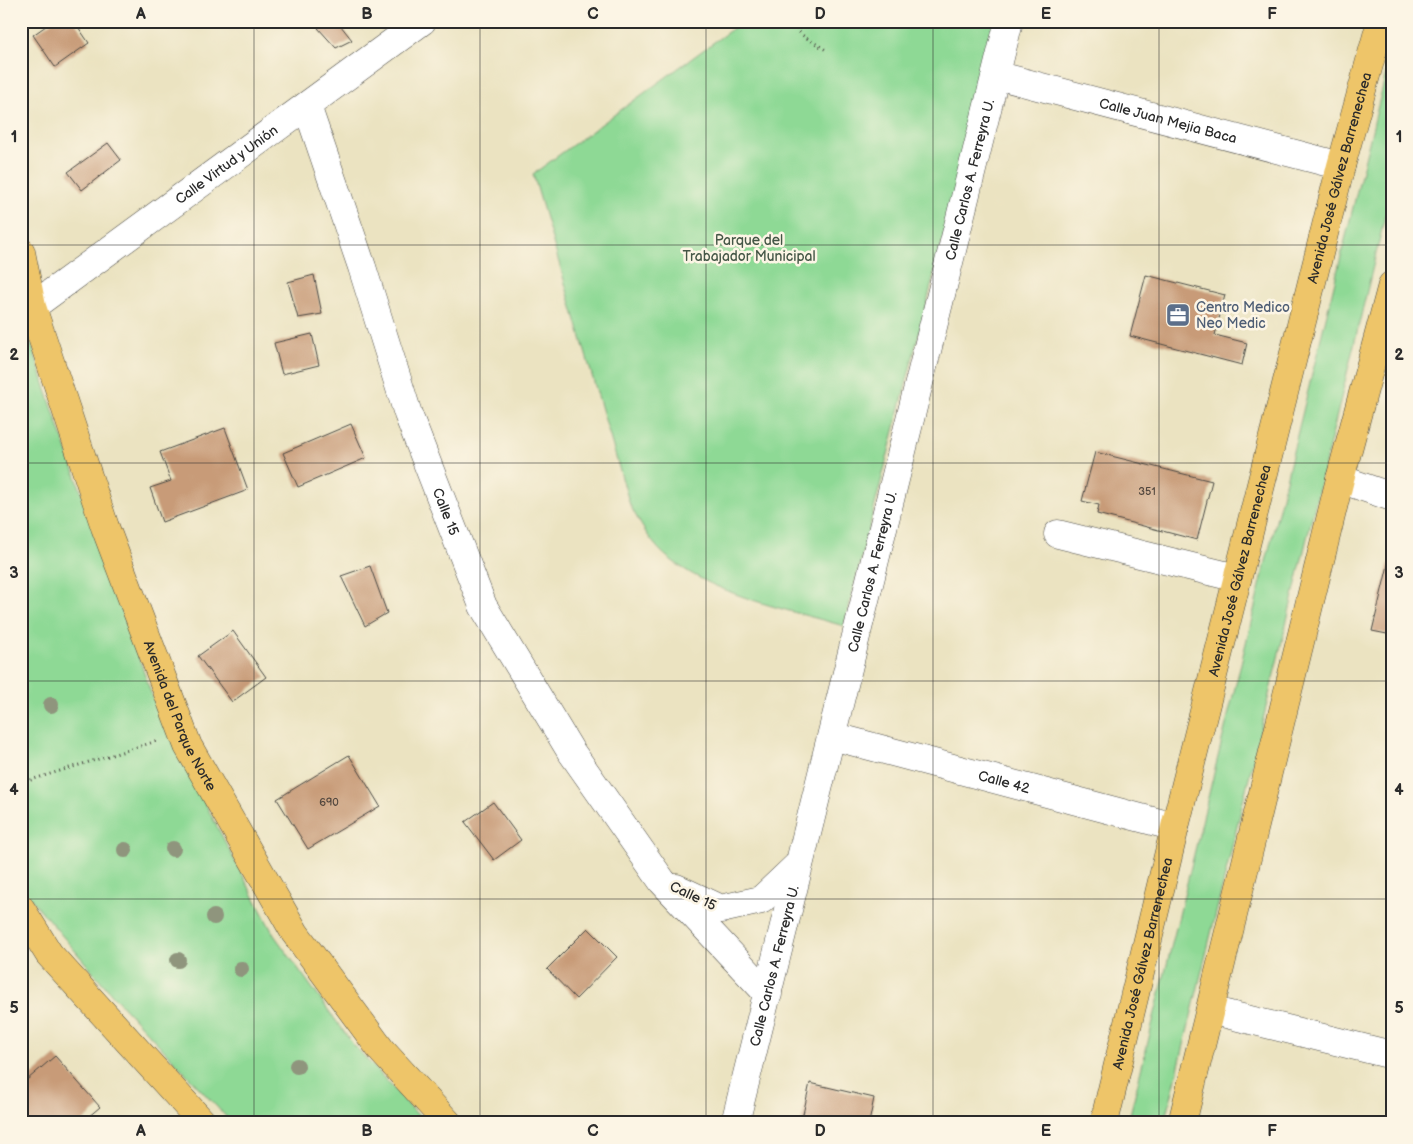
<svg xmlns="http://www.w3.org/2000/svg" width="1413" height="1144" font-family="'Balsamiq Sans',sans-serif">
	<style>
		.green { fill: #8ed995; stroke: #5c8260 }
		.building { fill: #c89b78 }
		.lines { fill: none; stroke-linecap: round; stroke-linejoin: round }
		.minor-casing { stroke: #484742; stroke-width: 29 }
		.major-casing { stroke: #484742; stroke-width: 29 }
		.path { stroke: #484742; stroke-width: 3; stroke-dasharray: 1 4; stroke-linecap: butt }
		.minor { stroke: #fff; stroke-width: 28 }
		.major { stroke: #eec569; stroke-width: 28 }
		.tree { fill: #8f957d }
		.grid { fill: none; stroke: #2b2b2b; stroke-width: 1; stroke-opacity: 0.55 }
		.labels { text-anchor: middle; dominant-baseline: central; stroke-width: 5; stroke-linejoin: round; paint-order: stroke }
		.number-label { font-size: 11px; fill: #52473e }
		.street-label { font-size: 14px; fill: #2b2b2b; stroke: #fcf5e5 }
		.park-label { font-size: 14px; fill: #445646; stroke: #fcf5e5 }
		.service-label { font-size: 14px; fill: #4e5e75; stroke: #fcf5e5; text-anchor: start }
		.neatline { fill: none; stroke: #2b2b2b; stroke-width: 2 }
		.grid-label { font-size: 16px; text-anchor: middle; font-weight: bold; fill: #2b2b2b }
	</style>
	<rect width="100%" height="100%" fill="#fcf5e5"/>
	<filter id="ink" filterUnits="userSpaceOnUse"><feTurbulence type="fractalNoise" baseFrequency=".02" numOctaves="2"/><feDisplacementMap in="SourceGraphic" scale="10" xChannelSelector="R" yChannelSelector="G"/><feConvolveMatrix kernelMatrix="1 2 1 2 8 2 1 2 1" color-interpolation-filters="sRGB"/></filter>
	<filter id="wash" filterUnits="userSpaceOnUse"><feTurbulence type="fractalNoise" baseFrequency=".0096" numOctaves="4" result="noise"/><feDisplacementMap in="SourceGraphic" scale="20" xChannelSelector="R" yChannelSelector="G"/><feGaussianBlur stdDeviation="1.12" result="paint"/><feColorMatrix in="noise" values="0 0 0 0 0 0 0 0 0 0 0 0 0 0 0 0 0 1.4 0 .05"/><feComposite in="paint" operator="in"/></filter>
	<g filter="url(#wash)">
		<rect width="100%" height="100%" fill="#ebe3c1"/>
		<g class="green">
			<path d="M743 21H999L844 626C786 609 720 597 671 560 652 546 641 525 630 505L533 174Z"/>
			<polygon points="1392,49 1392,188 1165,1123 1128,1123"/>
			<polygon points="21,309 46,390 152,696 212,817 274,935 352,1043 425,1123 232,1123 116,999 26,893 21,886"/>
		</g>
		<g id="blocks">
			<g class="building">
				<polygon points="53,21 74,21 89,43 55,67 33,35"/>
				<polygon points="331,21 337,21 352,40 336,48 318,28"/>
				<polygon points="108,143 121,160 82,190 68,172"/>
				<polygon points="314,275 322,314 298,318 288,282"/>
				<polygon points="1146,275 1225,295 1215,335 1247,343 1242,365 1130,336"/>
				<polygon points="312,334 319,365 282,374 274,343"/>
				<polygon points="351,424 366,458 298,487 283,453"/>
				<polygon points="225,428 248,490 162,522 150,488 171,481 160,452"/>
				<polygon points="1095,452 1212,481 1197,540 1097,514 1099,505 1082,501"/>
				<polygon points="1391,553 1392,553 1392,635 1372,631"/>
				<polygon points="370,566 387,613 365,626 341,576"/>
				<polygon points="233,631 266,677 232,702 198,656"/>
				<polygon points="349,755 380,806 308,849 277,799"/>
				<polygon points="493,802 521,840 494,860 465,822"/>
				<polygon points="588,928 617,957 576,999 547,969"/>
				<polygon points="55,1056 100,1107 81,1123 21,1123 21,1085"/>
				<polygon points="810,1083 874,1098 869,1123 801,1123"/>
			</g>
		</g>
	</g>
	<g filter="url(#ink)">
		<use href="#blocks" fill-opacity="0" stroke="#484742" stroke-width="1"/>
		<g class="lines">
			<defs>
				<g id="minor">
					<path id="s1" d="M996 75 1341 166"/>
					<path id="s2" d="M307 106 362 267 408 414 483 606 570 750 662 881 768 994"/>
					<path id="s3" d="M32 307 422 21"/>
					<polyline points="1340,479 1392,497"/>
					<polyline points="1058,534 1237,578"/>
					<path id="s4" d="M832 736 1175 827"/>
					<polyline points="676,888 721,909 761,900 799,864"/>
					<polyline points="1210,1010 1392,1055"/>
					<path id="s5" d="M735 1123 1009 21"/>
				</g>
				<g id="major">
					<path id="s6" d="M21 252 32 307 105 527 188 746 295 933 382 1051 448 1123"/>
					<polyline points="21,909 49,954 203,1123"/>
					<path id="s7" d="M1104 1123 1175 827 1341 166 1381 21"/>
					<polyline points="1182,1123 1340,479 1392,285"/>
				</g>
			</defs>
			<use href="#minor" class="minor-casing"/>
			<use href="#major" class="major-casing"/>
			<g class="path">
				<polyline points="789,21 802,35 826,50"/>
				<polyline points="21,783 157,741"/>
			</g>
			<use href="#minor" class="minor"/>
			<use href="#major" class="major"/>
		</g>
		<g class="tree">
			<circle cx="51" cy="705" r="8"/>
			<circle cx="173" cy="849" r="8"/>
			<circle cx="125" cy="850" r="8"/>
			<circle cx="214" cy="917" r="8"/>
			<circle cx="178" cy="960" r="8"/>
			<circle cx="241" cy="969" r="8"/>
			<circle cx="297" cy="1066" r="8"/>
		</g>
	</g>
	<path class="grid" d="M254 21V1123M480 21V1123M706 21V1123M933 21V1123M1159 21V1123M21 245H1392M21 463H1392M21 681H1392M21 899H1392"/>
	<defs>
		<symbol id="office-square" viewBox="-11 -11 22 22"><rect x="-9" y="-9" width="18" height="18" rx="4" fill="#5c6f8a" stroke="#fcf5e5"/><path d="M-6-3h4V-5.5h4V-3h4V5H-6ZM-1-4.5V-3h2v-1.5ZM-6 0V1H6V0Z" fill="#fff"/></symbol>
	</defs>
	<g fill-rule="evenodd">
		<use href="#office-square" x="1164" y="301" width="28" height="28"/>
	</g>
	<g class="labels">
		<g class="number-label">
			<text x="1147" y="491">351</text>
			<text x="329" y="802">690</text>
		</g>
		<g class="street-label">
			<text stroke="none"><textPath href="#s1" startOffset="178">Calle Juan Mejia Baca</textPath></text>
			<text stroke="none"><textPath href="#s3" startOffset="241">Calle Virtud y Unión</textPath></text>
			<text stroke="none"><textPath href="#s5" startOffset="972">Calle Carlos A. Ferreyra U.</textPath></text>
			<text stroke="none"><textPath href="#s7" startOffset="974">Avenida José Gálvez Barrenechea</textPath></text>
			<text stroke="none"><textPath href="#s2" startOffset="429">Calle 15</textPath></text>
			<text stroke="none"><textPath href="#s7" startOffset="569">Avenida José Gálvez Barrenechea</textPath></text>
			<text stroke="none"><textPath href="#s5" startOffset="568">Calle Carlos A. Ferreyra U.</textPath></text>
			<text stroke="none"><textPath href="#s6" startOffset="491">Avenida del Parque Norte</textPath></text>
			<text stroke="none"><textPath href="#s4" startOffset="178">Calle 42</textPath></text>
			<text transform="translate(693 896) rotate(25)">Calle 15</text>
			<text stroke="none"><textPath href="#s7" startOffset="164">Avenida José Gálvez Barrenechea</textPath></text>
			<text stroke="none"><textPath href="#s5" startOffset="162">Calle Carlos A. Ferreyra U.</textPath></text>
		</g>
		<g class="park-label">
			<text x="749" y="240">Parque del<tspan x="749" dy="16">Trabajador Municipal</tspan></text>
		</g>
		<g class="service-label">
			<text x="1196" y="307">Centro Medico<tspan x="1196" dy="16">Neo Medic</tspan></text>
		</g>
	</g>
	<rect width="1413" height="1144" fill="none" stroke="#fcf5e5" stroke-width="55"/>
	<rect x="28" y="28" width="1358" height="1088" class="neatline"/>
	<g class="grid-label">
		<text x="141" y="19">A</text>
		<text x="367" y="19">B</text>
		<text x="593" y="19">C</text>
		<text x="820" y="19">D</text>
		<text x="1046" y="19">E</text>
		<text x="1272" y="19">F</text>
		<text x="14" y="142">1</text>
		<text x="1399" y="142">1</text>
		<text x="14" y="360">2</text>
		<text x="1399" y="360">2</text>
		<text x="14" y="578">3</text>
		<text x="1399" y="578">3</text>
		<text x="14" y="795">4</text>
		<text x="1399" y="795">4</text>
		<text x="14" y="1013">5</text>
		<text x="1399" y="1013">5</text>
		<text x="141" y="1136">A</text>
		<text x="367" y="1136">B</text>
		<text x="593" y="1136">C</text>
		<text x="820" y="1136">D</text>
		<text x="1046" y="1136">E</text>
		<text x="1272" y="1136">F</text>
	</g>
</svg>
